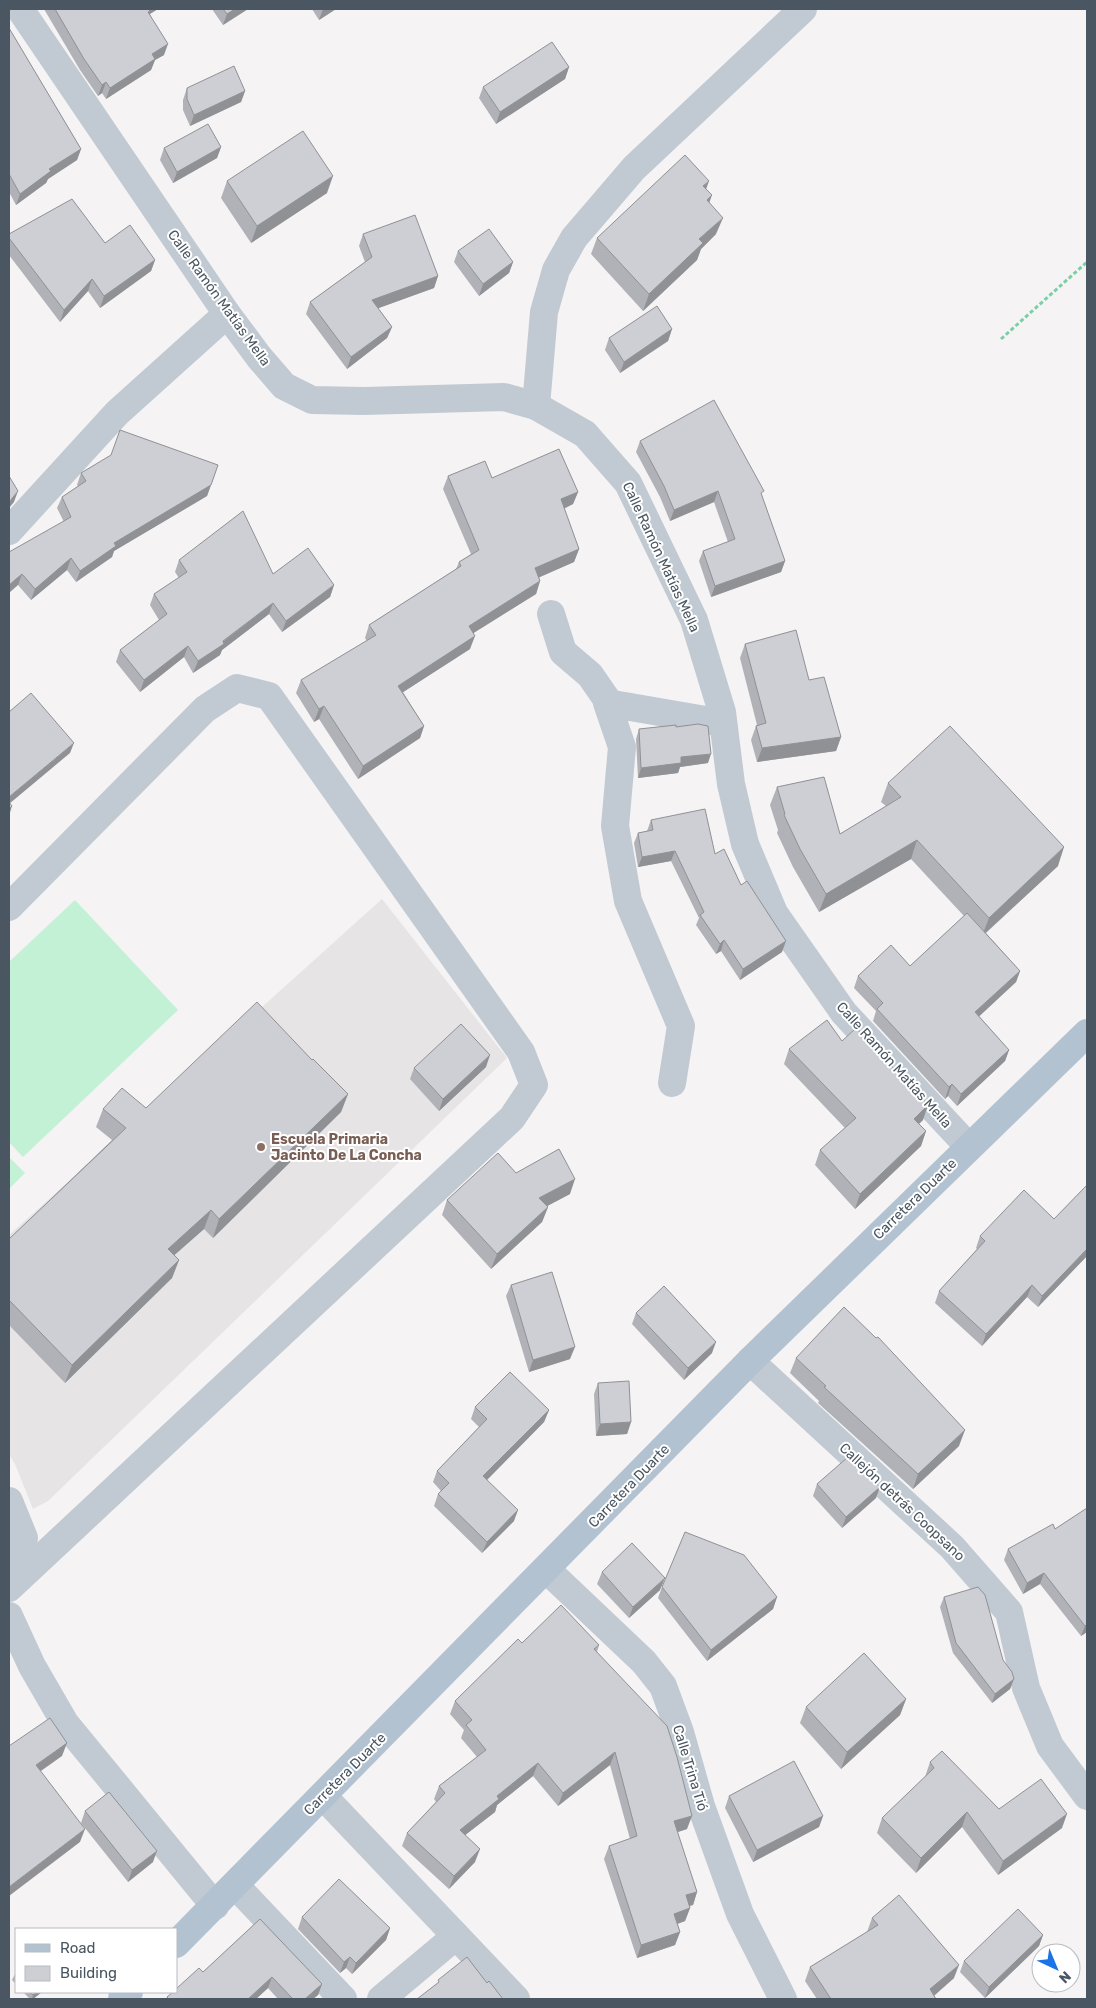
<svg xmlns="http://www.w3.org/2000/svg" width="1096" height="2008" font-family="Rubik,sans-serif">
	<style>
		.education { fill: #e6e4e5 }
		.pitch { fill: #c3f1d5 }
		.lines { fill: none; stroke-linecap: round; stroke-linejoin: round }
		.path { stroke: #7ad0a6; stroke-width: 3; stroke-dasharray: 4 2.5; stroke-linecap: butt }
		.street { stroke: #c1cad2; stroke-width: 28 }
		.primary { stroke: #b3c2d1; stroke-width: 28 }
		.wall { fill: #b0b2b7 }
		.shaded-wall { fill: #909195 }
		.building { fill: #cdcfd5; stroke: #909195 }
		.education-dot { fill: #8d6e63; stroke: #fff; stroke-width: 2 }
		.labels { text-anchor: middle; dominant-baseline: central; stroke-width: 4; stroke-linejoin: round; paint-order: stroke }
		.street-label { font-size: 14px; fill: #4a5661; stroke: #fff }
		.education-label { font-size: 14px; font-weight: bold; fill: #785e54; stroke: #fff; text-anchor: start }
	</style>
	<rect width="100%" height="100%" fill="#f5f3f3"/>
	<polygon class="education" points="382,899 507,1058 48,1501 33,1509 15,1464 9,1454 9,1235"/>
	<g class="pitch">
		<polygon points="75,900 178,1010 23,1157 9,1142 9,962"/>
		<polygon points="9,1157 25,1173 9,1189"/>
	</g>
	<g class="lines">
		<polyline class="path" points="1001,339 1087,262"/>
		<g class="street">
			<polyline points="20,9 227,314 259,357 284,386 312,400 364,401 504,397 536,406 585,434 628,483 694,620 722,712 731,784 745,844 774,913 844,1013 969,1147"/>
			<polyline points="536,406 544,312 556,270 574,238 634,168 803,9"/>
			<polyline points="9,531 117,413 227,314"/>
			<polyline points="551,614 563,652 590,675 610,704"/>
			<polyline points="9,907 205,709 237,688 269,696 521,1052 534,1085 512,1118 9,1588"/>
			<polyline points="672,1083 681,1026 628,901 615,826 622,747 607,703 723,723"/>
			<polyline points="750,1361 952,1547 1009,1612 1026,1688 1050,1746 1087,1796"/>
			<polyline points="9,1501 24,1538 9,1575"/>
			<polyline points="547,1570 644,1662 663,1686 680,1732 701,1806 740,1914 783,1999"/>
			<polyline points="9,1616 32,1666 65,1723 215,1906"/>
			<polyline points="323,1796 516,1999"/>
			<polyline points="235,1885 343,1999"/>
			<polyline points="381,1999 456,1936"/>
		</g>
		<g class="primary">
			<polyline points="176,1944 750,1361 1087,1033"/>
			<polyline points="122,1999 129,1992"/>
		</g>
	</g>
	<g class="wall">
		<polygon points="44,9 158,9 150,14 164,55 155,60 151,70 106,99 102,93 98,96 80,70"/>
		<polygon points="212,9 248,9 223,25"/>
		<polygon points="312,9 336,9 319,20"/>
		<polygon points="9,28 81,149 77,160 48,179 46,183 16,205 9,192"/>
		<polygon points="569,67 565,79 496,124 479,98 483,87"/>
		<polygon points="187,88 245,91 241,102 190,126 183,110 183,100"/>
		<polygon points="221,147 217,158 173,183 160,160 164,148"/>
		<polygon points="227,181 327,193 251,243 221,198"/>
		<polygon points="706,190 716,234 701,249 697,260 643,311 591,254 597,238"/>
		<polygon points="9,234 105,243 155,260 151,271 100,308 88,291 60,322 9,255"/>
		<polygon points="363,234 438,276 434,288 378,308 392,327 387,338 347,369 306,314 310,302 365,262 359,246"/>
		<polygon points="458,251 513,262 509,273 479,296 454,262"/>
		<polygon points="672,329 668,341 620,373 605,350 609,338"/>
		<polygon points="640,441 762,497 785,561 781,572 711,597 699,561 703,551 728,542 714,502 670,521 660,497 636,452"/>
		<polygon points="218,465 207,496 114,551 112,557 76,582 67,570 31,600 18,585 9,552 64,522 57,508 62,497 78,486 77,485 81,473"/>
		<polygon points="448,476 492,478 578,492 573,504 564,509 579,549 574,562 539,577 540,581 536,594 473,633 470,649 403,692 424,726 420,738 358,779 319,719 314,722 296,693 301,680 367,641 365,638 369,625 456,569 459,562 471,554 443,489"/>
		<polygon points="179,560 273,574 334,585 330,597 282,632 269,614 222,650 220,655 193,673 184,657 140,692 116,662 120,650 159,620 150,605 154,594 179,578 175,572"/>
		<polygon points="745,644 809,680 841,737 836,751 757,762 751,740 756,726 757,725 740,658"/>
		<polygon points="676,727 708,763 680,767 678,773 638,778 636,739 639,729"/>
		<polygon points="888,783 1058,866 986,933 1020,971 1016,982 979,1016 1009,1050 1005,1061 957,1106 948,1096 945,1099 873,1021 876,1011 854,988 858,976 910,966 964,916 911,859 819,912 793,867 777,833 778,830 770,805 777,787 840,834 886,806 881,802"/>
		<polygon points="651,820 715,854 741,885 782,952 740,980 721,951 716,954 696,925 699,918 671,861 638,867 634,843 638,833 647,831"/>
		<polygon points="842,1041 923,1120 919,1124 926,1131 921,1146 855,1209 815,1165 820,1150 845,1128 784,1064 789,1049"/>
		<polygon points="312,1060 348,1094 341,1112 213,1238 204,1229 174,1255 179,1260 172,1278 65,1383 9,1325 9,1239 112,1140 96,1127 103,1109 146,1108"/>
		<polygon points="486,1067 439,1111 410,1079 414,1068"/>
		<polygon points="516,1173 570,1194 547,1206 548,1207 542,1222 491,1269 442,1215 447,1200"/>
		<polygon points="1087,1185 1087,1256 1038,1307 1027,1297 982,1346 935,1303 939,1291 977,1249 976,1248 980,1236 1054,1219"/>
		<polygon points="511,1285 570,1359 529,1372 506,1296"/>
		<polygon points="636,1313 712,1353 684,1380 632,1324"/>
		<polygon points="796,1358 959,1446 913,1489 818,1403 819,1401 790,1373"/>
		<polygon points="598,1383 631,1422 627,1434 596,1436 594,1394"/>
		<polygon points="475,1407 549,1410 544,1422 487,1480 514,1521 482,1553 434,1506 438,1494 441,1491 433,1482 437,1471 479,1427 471,1419"/>
		<polygon points="817,1484 876,1498 842,1528 813,1496"/>
		<polygon points="1087,1508 1087,1632 1081,1636 1040,1584 1023,1594 1004,1560 1008,1549 1055,1529"/>
		<polygon points="602,1572 660,1590 629,1618 597,1584"/>
		<polygon points="662,1587 777,1597 773,1609 707,1661 658,1598"/>
		<polygon points="944,1597 1003,1660 1014,1679 1010,1689 992,1703 953,1653 940,1607"/>
		<polygon points="522,1643 599,1645 597,1652 687,1829 677,1832 697,1892 693,1905 689,1906 690,1908 685,1921 677,1924 680,1932 675,1945 637,1958 604,1859 609,1846 630,1839 610,1765 558,1806 533,1776 497,1805 495,1812 465,1835 475,1862 449,1889 402,1846 407,1833 436,1802 434,1799 439,1786 477,1757 461,1738 464,1730 450,1714 455,1701"/>
		<polygon points="906,1699 900,1715 841,1769 800,1723 806,1707"/>
		<polygon points="930,1762 999,1809 1062,1828 998,1875 962,1827 916,1873 877,1833 882,1818 925,1777"/>
		<polygon points="729,1796 823,1816 819,1827 753,1862 725,1808"/>
		<polygon points="85,1811 153,1862 128,1882 81,1823"/>
		<polygon points="302,1917 390,1928 386,1940 352,1974 346,1968 340,1973 298,1929"/>
		<polygon points="872,1918 954,1978 934,1996 936,1999 817,1999 805,1981 810,1967 867,1932"/>
		<polygon points="260,1919 322,1984 318,1995 313,1999 278,1999 268,1988 256,1999 166,1999 167,1997 203,1972"/>
		<polygon points="1043,1935 1039,1946 985,1998 960,1972 964,1961"/>
		<polygon points="16,1972 16,1984 12,1980"/>
		<polygon points="23,1992 42,1992 33,1999 30,1999"/>
	</g>
	<g class="shaded-wall">
		<polygon points="147,9 158,9 148,15"/>
		<polygon points="235,9 248,9 223,25 227,14"/>
		<polygon points="323,9 336,9 319,20"/>
		<polygon points="168,44 164,55 155,60 151,70 106,99 110,88 152,54"/>
		<polygon points="569,67 565,79 496,124 500,112"/>
		<polygon points="106,82 102,93 98,96 102,85"/>
		<polygon points="245,91 241,102 190,126 194,115"/>
		<polygon points="221,147 217,158 173,183 177,172"/>
		<polygon points="81,149 77,160 48,179 46,183 16,205 20,194 49,169"/>
		<polygon points="333,176 327,193 251,243 257,226"/>
		<polygon points="709,181 703,198 703,186"/>
		<polygon points="712,195 706,212 707,200"/>
		<polygon points="723,218 716,234 701,249 697,260 643,311 649,294 699,239"/>
		<polygon points="155,260 151,271 100,308 104,296"/>
		<polygon points="513,262 509,273 479,296 483,284"/>
		<polygon points="438,276 434,288 368,312 372,300"/>
		<polygon points="92,279 88,291 60,322 64,310"/>
		<polygon points="392,327 387,338 347,369 351,357"/>
		<polygon points="672,329 668,341 620,373 624,362"/>
		<polygon points="211,485 207,496 114,551 112,557 76,582 80,571 114,543"/>
		<polygon points="18,491 14,502 9,508 9,502"/>
		<polygon points="718,491 714,502 670,521 674,510"/>
		<polygon points="578,492 573,504 556,512 561,499"/>
		<polygon points="579,549 574,562 531,581 535,568"/>
		<polygon points="71,558 67,570 31,600 35,589"/>
		<polygon points="785,561 781,572 711,597 715,586"/>
		<polygon points="22,574 18,585 9,593 9,585"/>
		<polygon points="540,581 536,594 464,639 469,626"/>
		<polygon points="334,585 330,597 282,632 286,621"/>
		<polygon points="273,603 269,614 222,650 220,655 193,673 198,661"/>
		<polygon points="475,636 470,649 394,698 398,686"/>
		<polygon points="188,646 184,657 140,692 144,680"/>
		<polygon points="324,706 319,719 314,722 319,709"/>
		<polygon points="424,726 420,738 358,779 363,766"/>
		<polygon points="841,737 836,751 757,762 762,748"/>
		<polygon points="74,743 70,753 9,804 9,797"/>
		<polygon points="711,754 708,763 680,767 678,773 638,778 641,768 681,757"/>
		<polygon points="12,806 9,816 9,809"/>
		<polygon points="917,840 911,859 819,912 826,894"/>
		<polygon points="1064,847 1058,866 982,936 989,918"/>
		<polygon points="675,851 671,861 638,867 642,857"/>
		<polygon points="724,940 721,951 716,954 720,944"/>
		<polygon points="786,941 782,952 740,980 743,969"/>
		<polygon points="1020,971 1016,982 971,1024 975,1012"/>
		<polygon points="1009,1050 1005,1061 957,1106 961,1094"/>
		<polygon points="490,1055 486,1067 439,1111 443,1099"/>
		<polygon points="952,1084 948,1096 945,1099 949,1087"/>
		<polygon points="348,1094 341,1112 213,1238 219,1219"/>
		<polygon points="928,1105 923,1120 909,1133 914,1119"/>
		<polygon points="926,1131 921,1146 855,1209 860,1194"/>
		<polygon points="575,1179 570,1194 534,1213 539,1198"/>
		<polygon points="548,1207 542,1222 491,1269 497,1254"/>
		<polygon points="211,1210 204,1229 161,1267 168,1249"/>
		<polygon points="1087,1249 1087,1256 1038,1307 1042,1296"/>
		<polygon points="179,1260 172,1278 65,1383 72,1365"/>
		<polygon points="1032,1285 1027,1297 982,1346 986,1334"/>
		<polygon points="716,1342 712,1353 684,1380 688,1368"/>
		<polygon points="575,1347 570,1359 529,1372 533,1360"/>
		<polygon points="549,1410 544,1422 479,1488 483,1476"/>
		<polygon points="631,1422 627,1434 596,1436 600,1424"/>
		<polygon points="965,1430 959,1446 913,1489 918,1474"/>
		<polygon points="880,1487 876,1498 842,1528 846,1517"/>
		<polygon points="518,1510 514,1521 482,1553 487,1542"/>
		<polygon points="1044,1573 1040,1584 1023,1594 1027,1583"/>
		<polygon points="665,1578 660,1590 629,1618 633,1607"/>
		<polygon points="777,1597 773,1609 707,1661 711,1650"/>
		<polygon points="1087,1624 1087,1632 1081,1636 1085,1626"/>
		<polygon points="1014,1679 1010,1689 992,1703 995,1694"/>
		<polygon points="906,1699 900,1715 841,1769 847,1752"/>
		<polygon points="67,1743 62,1756 31,1778 36,1765"/>
		<polygon points="615,1752 610,1765 558,1806 563,1793"/>
		<polygon points="538,1763 533,1776 497,1805 495,1812 455,1843 460,1830 497,1796"/>
		<polygon points="967,1812 962,1827 916,1873 921,1858"/>
		<polygon points="1067,1814 1062,1828 998,1875 1003,1861"/>
		<polygon points="692,1816 687,1829 669,1835 674,1821"/>
		<polygon points="823,1816 819,1827 753,1862 757,1850"/>
		<polygon points="85,1829 80,1842 9,1896 9,1887"/>
		<polygon points="480,1849 475,1862 449,1889 454,1876"/>
		<polygon points="157,1851 153,1862 128,1882 132,1870"/>
		<polygon points="697,1892 693,1905 681,1908 686,1895"/>
		<polygon points="690,1908 685,1921 669,1927 674,1914"/>
		<polygon points="390,1928 386,1940 352,1974 356,1963"/>
		<polygon points="680,1932 675,1945 637,1958 641,1945"/>
		<polygon points="1043,1935 1039,1946 985,1998 989,1987"/>
		<polygon points="350,1957 346,1968 340,1973 344,1962"/>
		<polygon points="959,1965 954,1978 930,1999 930,1989"/>
		<polygon points="272,1977 268,1988 256,1999 248,1999"/>
		<polygon points="322,1984 318,1995 313,1999 305,1999"/>
		<polygon points="37,1992 42,1992 33,1999 32,1999 33,1995"/>
	</g>
	<g class="building">
		<polygon points="55,9 149,9 150,11 148,12 168,44 152,54 155,59 110,88 106,82 102,85 84,59"/>
		<polygon points="223,9 235,9 227,14"/>
		<polygon points="9,28 81,149 49,169 51,171 20,194 9,174"/>
		<polygon points="552,42 569,67 500,112 483,87"/>
		<polygon points="234,66 245,91 194,115 187,99 187,88"/>
		<polygon points="208,124 221,147 177,172 164,148"/>
		<polygon points="303,131 333,176 257,226 227,181"/>
		<polygon points="685,155 709,181 703,186 712,195 707,200 723,218 699,239 703,243 649,294 597,238"/>
		<polygon points="72,199 105,243 130,225 155,260 104,296 92,279 64,310 9,238 9,234"/>
		<polygon points="415,215 438,276 372,300 392,327 351,357 310,302 372,257 363,234"/>
		<polygon points="489,229 513,262 483,284 458,251"/>
		<polygon points="657,306 672,329 624,362 609,338"/>
		<polygon points="714,400 764,491 761,493 785,561 715,586 703,551 735,539 718,491 674,510 664,486 640,441"/>
		<polygon points="120,430 218,465 211,485 114,543 116,546 80,571 71,558 35,589 22,574 9,585 9,552 71,517 62,497 86,481 81,473 111,455"/>
		<polygon points="559,449 578,492 561,499 579,549 535,568 540,581 469,626 475,636 398,686 424,726 363,766 324,706 319,709 301,680 376,635 369,625 461,566 459,562 479,550 448,476 485,461 492,478"/>
		<polygon points="9,476 18,491 9,502"/>
		<polygon points="243,511 273,574 308,548 334,585 286,621 273,603 223,641 224,644 198,661 188,646 144,680 120,650 167,614 154,594 187,572 179,560"/>
		<polygon points="796,630 809,680 824,677 841,737 762,748 756,726 766,723 745,644"/>
		<polygon points="31,693 74,743 9,797 9,712"/>
		<polygon points="698,724 708,726 711,754 681,757 681,763 641,768 639,729 676,725 676,727"/>
		<polygon points="950,726 1064,847 989,918 917,840 826,894 800,849 784,815 785,814 777,787 824,777 840,834 901,797 888,783"/>
		<polygon points="9,802 12,806 9,809"/>
		<polygon points="705,809 715,854 724,849 741,885 747,881 786,941 743,969 724,940 720,944 700,915 704,912 675,851 642,857 638,833 653,830 651,820"/>
		<polygon points="967,913 1020,971 975,1012 1009,1050 961,1094 952,1084 949,1087 877,1009 883,1003 858,976 891,945 910,966"/>
		<polygon points="257,1002 312,1060 313,1059 348,1094 219,1219 211,1210 168,1249 179,1260 72,1365 9,1300 9,1239 126,1128 103,1109 122,1088 146,1108"/>
		<polygon points="827,1020 842,1041 856,1028 928,1105 914,1119 926,1131 860,1194 820,1150 856,1118 789,1049"/>
		<polygon points="461,1024 490,1055 443,1099 414,1068"/>
		<polygon points="559,1149 575,1179 539,1198 548,1207 497,1254 447,1200 498,1153 516,1173"/>
		<polygon points="1087,1185 1087,1249 1042,1296 1032,1285 986,1334 939,1291 985,1241 980,1236 1024,1190 1054,1219"/>
		<polygon points="552,1272 575,1347 533,1360 511,1285"/>
		<polygon points="664,1286 716,1342 688,1368 636,1313"/>
		<polygon points="844,1307 876,1338 878,1337 965,1430 918,1474 824,1387 826,1386 796,1358"/>
		<polygon points="510,1372 549,1410 483,1476 518,1510 487,1542 438,1494 449,1483 437,1471 487,1419 475,1407"/>
		<polygon points="629,1381 631,1422 600,1424 598,1383"/>
		<polygon points="848,1457 880,1487 846,1517 817,1484"/>
		<polygon points="1087,1508 1087,1624 1085,1626 1044,1573 1027,1583 1008,1549 1053,1524 1055,1529"/>
		<polygon points="685,1532 744,1555 777,1597 711,1650 662,1587"/>
		<polygon points="632,1543 665,1578 633,1607 602,1572"/>
		<polygon points="978,1587 985,1595 1003,1660 1012,1672 1014,1679 995,1694 956,1643 944,1597"/>
		<polygon points="561,1605 599,1645 594,1649 667,1726 677,1757 692,1816 674,1821 697,1892 686,1895 690,1908 674,1914 680,1932 641,1945 609,1846 637,1836 615,1752 563,1793 538,1763 497,1796 499,1799 460,1830 480,1849 454,1876 407,1833 445,1793 439,1786 486,1750 466,1725 472,1720 455,1701 518,1639 522,1643"/>
		<polygon points="864,1653 906,1699 847,1752 806,1707"/>
		<polygon points="50,1718 67,1743 36,1765 85,1829 9,1887 9,1746"/>
		<polygon points="942,1751 999,1809 1041,1779 1067,1814 1003,1861 967,1812 921,1858 882,1818 934,1768 930,1762"/>
		<polygon points="794,1761 823,1816 757,1850 729,1796"/>
		<polygon points="109,1792 157,1851 132,1870 85,1811"/>
		<polygon points="339,1879 390,1928 356,1963 350,1957 344,1962 302,1917"/>
		<polygon points="899,1895 959,1965 930,1989 936,1999 831,1999 810,1967 878,1925 872,1918"/>
		<polygon points="1018,1909 1043,1935 989,1987 964,1961"/>
		<polygon points="260,1919 322,1984 305,1999 293,1999 272,1977 248,1999 169,1999 167,1997 173,1992 176,1992 176,1989 199,1968 203,1972"/>
		<polygon points="467,1957 487,1983 489,1981 503,1999 417,1999 439,1982 438,1980"/>
		<polygon points="30,1992 37,1992 33,1995"/>
	</g>
	<circle class="education-dot" cx="261" cy="1147" r="5"/>
	<g class="labels">
		<g class="street-label">
			<text transform="translate(219 298) rotate(54)">Calle Ramón Matías Mella</text>
			<text transform="translate(661 557) rotate(65)">Calle Ramón Matías Mella</text>
			<text transform="translate(894 1065) rotate(48)">Calle Ramón Matías Mella</text>
			<text transform="translate(915 1199) rotate(-44)">Carretera Duarte</text>
			<text transform="translate(629 1486) rotate(-46)">Carretera Duarte</text>
			<text transform="translate(902 1502) rotate(43)">Callejón detrás Coopsano</text>
			<text transform="translate(690 1768) rotate(73)">Calle Trina Tió</text>
			<text transform="translate(345 1774) rotate(-45)">Carretera Duarte</text>
		</g>
		<g class="education-label">
			<text x="271" y="1139">Escuela Primaria<tspan x="271" dy="16">Jacinto De La Concha</tspan></text>
		</g>
	</g>
	<rect width="1096" height="2008" fill="none" stroke="#4a5661" stroke-width="20"/>
	<rect x="15" y="1928" width="162" height="65" fill="#ffffff" stroke="#b7bbc0"/>
	<rect x="25" y="1944" width="25" height="8" fill="#b3c2d1" stroke="#b7bbc0"/>
	<text x="60" y="1953" font-size="15" fill="#4a5661">Road</text>
	<rect x="25" y="1966" width="25" height="15" fill="#cdcfd5" stroke="#b7bbc0"/>
	<text x="60" y="1978" font-size="15" fill="#4a5661">Building</text>
	<g transform="translate(1056 1968) rotate(136)"><circle r="24" fill="#ffffff" stroke="#b7bbc0"/>
	<path d="M0-4L9 19L0 12L-9 19Z" fill="#1a73e8"/>
	<text y="-8" font-size="14" font-weight="bold" text-anchor="middle" fill="#4a5661">N</text>
	</g>
</svg>
